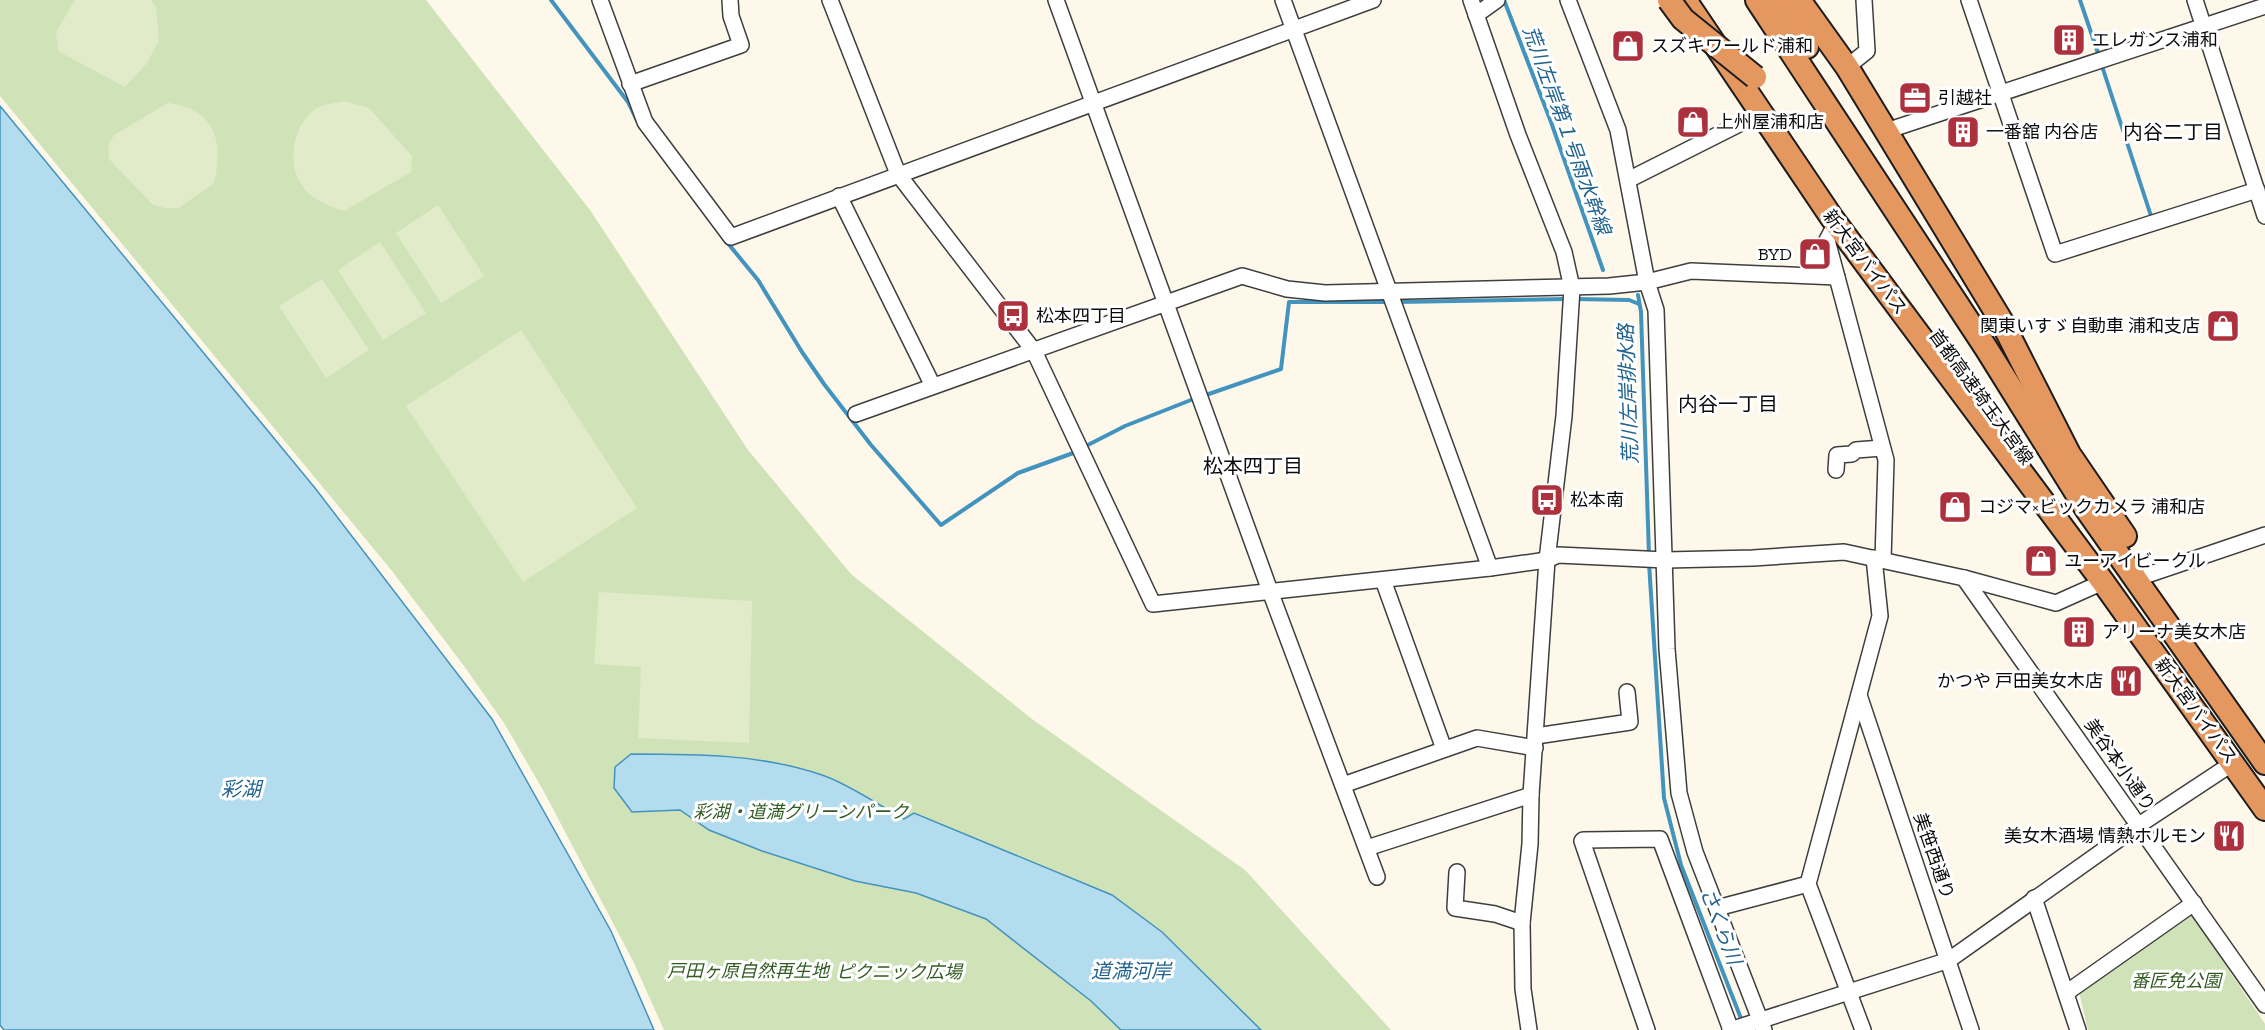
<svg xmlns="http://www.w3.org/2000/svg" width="2265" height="1030" font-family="'Zilla Slab','Noto Sans JP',serif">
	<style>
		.green { fill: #d0e3b8 }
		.pitch { fill: #e1ebc9 }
		.water { fill: #b4dcef; stroke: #4393bf; stroke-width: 1.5 }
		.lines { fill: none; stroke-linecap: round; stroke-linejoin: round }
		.stream { stroke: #4393bf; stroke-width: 4 }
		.minor-casing { stroke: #3e3e3e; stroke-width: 18 }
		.highway-casing { stroke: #1c1c1c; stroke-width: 26 }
		.minor { stroke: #fff; stroke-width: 15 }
		.highway { stroke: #e59760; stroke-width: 22 }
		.highway-bridge-casing { stroke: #1c1c1c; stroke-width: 26; stroke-linecap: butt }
		.highway-bridge { stroke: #e59760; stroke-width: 22 }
		.labels { text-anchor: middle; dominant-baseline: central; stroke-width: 6; stroke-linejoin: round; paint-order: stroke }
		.poi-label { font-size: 18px; fill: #0b0b0b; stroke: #fff; text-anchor: start }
		.street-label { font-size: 18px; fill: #0b0b0b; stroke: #fff }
		.park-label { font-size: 18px; font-style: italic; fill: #315b22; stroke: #fff }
		.water-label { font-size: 20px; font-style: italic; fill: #22648f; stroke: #fff }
		.neighbourhood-label { font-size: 20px; fill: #0b0b0b; stroke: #fff }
	</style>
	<rect width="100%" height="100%" fill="#fdf8ea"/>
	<g class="green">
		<polygon points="0,0 426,0 590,210 748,450 851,574 1032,719 1245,870 1391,1030 664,1030 633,961 543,790 504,723 464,666 392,571 0,96"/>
		<polygon points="2190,912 2265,1024 2265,1030 2088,1030 2079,992"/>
	</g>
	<g class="pitch">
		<polygon points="75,0 151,0 156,8 159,40 147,63 125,87 58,51 56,32"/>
		<path d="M344 101 369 108 412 156 411 172 344 211C328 206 310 199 301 184 286 161 294 122 317 108 324 104 336 103 344 101Z"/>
		<path d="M168 103C215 109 224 141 214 183L179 208H165L153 205 109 159 108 146 114 135Z"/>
		<polygon points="438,205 484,276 441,303 396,233"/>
		<polygon points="380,242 426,313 383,340 338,270"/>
		<polygon points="322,279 369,350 326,378 279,306"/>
		<polygon points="521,330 637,508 523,582 406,406"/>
		<polygon points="599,592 752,601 749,743 638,738 641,667 594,664"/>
	</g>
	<g class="water">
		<polygon points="0,106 315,488 492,719 611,931 654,1030 4,1030 0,1025"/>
		<path d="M631 754C695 754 761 754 822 775 847 783 880 806 904 819L914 813 1112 895 1162 932 1261 1030H1121L1091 1001 986 919 916 893 855 881 762 851 709 830 680 810 632 812 614 788 615 767Z"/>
	</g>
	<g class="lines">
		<g class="stream">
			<polyline points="551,0 628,102 640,127"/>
			<polyline points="1504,0 1551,122 1603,270"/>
			<polyline points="2080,0 2099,56"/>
			<polyline points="2101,63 2152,219"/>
			<polyline points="726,241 758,280 802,352 824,384 871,445 941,525 1018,473 1076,452"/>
			<polyline points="1638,295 1641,312 1649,555"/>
			<polyline points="1574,299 1629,300 1639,304"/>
			<polyline points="1397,302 1567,299"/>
			<polyline points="1203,396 1281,369 1289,302 1390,302"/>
			<polyline points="1082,448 1125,426 1196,398"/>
			<polyline points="1649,563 1664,798 1681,865 1742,1021"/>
		</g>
		<defs>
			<g id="minor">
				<polyline points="600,0 645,122 731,237 1373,0"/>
				<polyline points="830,0 898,174 1034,351 1153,604 1490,568 1547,560 1558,555 1666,560 1753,558 1844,552 1964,578 2056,603 2103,582"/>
				<polyline points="1056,0 1270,591 1377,877"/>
				<polyline points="1283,0 1490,568"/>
				<polyline points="1471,0 1518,135 1564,252 1572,288 1564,416 1547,560 1531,795 1530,844 1522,923 1523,989 1529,1030"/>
				<polyline points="1568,0 1618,130 1647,282 1656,310 1667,649 1679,793 1695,852 1764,1030"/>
				<polyline points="1969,0 2055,254 2257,190"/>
				<polyline points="2195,0 2265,216"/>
				<polyline points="1476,15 1497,0"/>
				<polyline points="1847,67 1867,51 1864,0"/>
				<polyline points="630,84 741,45 731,16 730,0"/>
				<polyline points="1886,131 2265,6"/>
				<polyline points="1628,180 1761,113"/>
				<polyline points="839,196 933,386"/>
				<polyline points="1836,223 1827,240 1886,460 1883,560"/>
				<polyline points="856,414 1242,276 1287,289 1325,293 1609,286 1647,282 1691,271 1837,277"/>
				<polyline points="1836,470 1837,455 1852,454 1856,450 1882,448"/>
				<polyline points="2150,574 2265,535"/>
				<polyline points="1964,578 2265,1005"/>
				<polyline points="1383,580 1444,749"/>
				<polyline points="1859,695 1971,1030"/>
				<polyline points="1536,736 1630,722 1627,692"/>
				<polyline points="1343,785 1477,738 1535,748"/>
				<polyline points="1583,840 1660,839 1731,1030"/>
				<polyline points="1582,841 1647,1030"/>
				<polyline points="1367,848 1531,795"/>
				<polyline points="1457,872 1455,908 1495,914 1522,923"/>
				<polyline points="2034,898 2078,1030"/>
				<polyline points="1717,908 1808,884"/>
				<polyline points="2066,993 2194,903"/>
				<polyline points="1730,1030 1949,960 2139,825 2233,763"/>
				<polyline points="1863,1030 1808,884 1880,616 1874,558"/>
			</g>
			<g id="highway">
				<polyline points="1685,0 1832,218 2103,582 2265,809"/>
				<polyline points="1757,0 1986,348 2087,510 2265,763"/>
				<polyline points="1777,0 1807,47"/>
				<polyline points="1799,0 1847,67 1886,131 2002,322 2069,454 2125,536"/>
			</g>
		</defs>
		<use href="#minor" class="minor-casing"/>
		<use href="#highway" class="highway-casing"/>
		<use href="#minor" class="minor"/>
		<use href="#highway" class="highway"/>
		<defs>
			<polyline id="highway-bridge" points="1669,0 1683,19 1755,77"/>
		</defs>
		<use href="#highway-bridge" class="highway-bridge-casing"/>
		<use href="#highway-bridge" class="highway-bridge"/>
	</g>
	<defs>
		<symbol id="building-square" viewBox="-11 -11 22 22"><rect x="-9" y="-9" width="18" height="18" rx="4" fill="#ac313d" stroke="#fff"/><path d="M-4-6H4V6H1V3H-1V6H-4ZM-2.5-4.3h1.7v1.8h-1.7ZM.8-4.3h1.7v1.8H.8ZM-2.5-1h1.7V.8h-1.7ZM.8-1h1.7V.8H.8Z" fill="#fff"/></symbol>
		<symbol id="shop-square" viewBox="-11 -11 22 22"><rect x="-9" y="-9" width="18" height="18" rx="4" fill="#ac313d" stroke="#fff"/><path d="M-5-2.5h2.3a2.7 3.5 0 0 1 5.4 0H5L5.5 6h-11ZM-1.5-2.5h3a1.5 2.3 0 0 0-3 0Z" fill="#fff"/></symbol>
		<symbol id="office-square" viewBox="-11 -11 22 22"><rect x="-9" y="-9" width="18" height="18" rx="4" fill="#ac313d" stroke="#fff"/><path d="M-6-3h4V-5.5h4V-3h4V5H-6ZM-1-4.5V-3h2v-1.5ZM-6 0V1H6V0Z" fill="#fff"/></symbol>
		<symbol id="bus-square" viewBox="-11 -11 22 22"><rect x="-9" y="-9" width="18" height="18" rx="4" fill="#ac313d" stroke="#fff"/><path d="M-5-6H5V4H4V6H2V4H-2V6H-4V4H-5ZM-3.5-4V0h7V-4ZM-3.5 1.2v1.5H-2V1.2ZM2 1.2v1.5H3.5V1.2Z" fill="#fff"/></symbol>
		<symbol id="restaurant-square" viewBox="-11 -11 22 22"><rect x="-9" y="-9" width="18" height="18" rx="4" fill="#ac313d" stroke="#fff"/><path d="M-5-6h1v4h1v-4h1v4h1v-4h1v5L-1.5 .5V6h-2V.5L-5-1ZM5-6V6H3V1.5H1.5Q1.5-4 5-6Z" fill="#fff"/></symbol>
	</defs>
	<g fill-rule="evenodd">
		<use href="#building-square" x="2050" y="21" width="38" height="38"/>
		<use href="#shop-square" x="1609" y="27" width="38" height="38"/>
		<use href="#office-square" x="1896" y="79" width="38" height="38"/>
		<use href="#shop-square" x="1674" y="103" width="38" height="38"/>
		<use href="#building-square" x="1944" y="113" width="38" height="38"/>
		<use href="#shop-square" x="1796" y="235" width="38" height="38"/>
		<use href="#bus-square" x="994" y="297" width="38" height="38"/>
		<use href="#shop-square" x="2204" y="307" width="38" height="38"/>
		<use href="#bus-square" x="1528" y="481" width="38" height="38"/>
		<use href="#shop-square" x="1936" y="488" width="38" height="38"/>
		<use href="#shop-square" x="2022" y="542" width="38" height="38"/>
		<use href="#building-square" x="2060" y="613" width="38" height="38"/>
		<use href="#restaurant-square" x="2107" y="662" width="38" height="38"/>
		<use href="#restaurant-square" x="2210" y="817" width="38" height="38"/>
	</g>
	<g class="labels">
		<g class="poi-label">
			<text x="2092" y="40">エレガンス浦和</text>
			<text x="1651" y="46">スズキワールド浦和</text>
			<text x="1938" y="98">引越社</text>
			<text x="1716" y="122">上州屋浦和店</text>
			<text x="1986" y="132">一番舘 内谷店</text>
			<text x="1792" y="254" text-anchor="end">BYD</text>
			<text x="1036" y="316">松本四丁目</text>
			<text x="2200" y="326" text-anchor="end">関東いすゞ自動車 浦和支店</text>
			<text x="1570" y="500">松本南</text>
			<text x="1978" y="507">コジマ×ビックカメラ 浦和店</text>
			<text x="2064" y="561">ユーアイビークル</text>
			<text x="2102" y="632">アリーナ美女木店</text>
			<text x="2103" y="681" text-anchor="end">かつや 戸田美女木店</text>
			<text x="2206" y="836" text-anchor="end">美女木酒場 情熱ホルモン</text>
		</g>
		<g class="street-label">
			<text transform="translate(1865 262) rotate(53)">新大宮バイパス</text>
			<text transform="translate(1981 397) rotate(54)">首都高速埼玉大宮線</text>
			<text transform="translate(2196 711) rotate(54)">新大宮バイパス</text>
			<text transform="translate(2120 765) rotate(55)">美谷本小通り</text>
			<text transform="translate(1934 856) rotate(71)">美笹西通り</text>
		</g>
		<g class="park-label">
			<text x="801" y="812">彩湖・道満グリーンパーク</text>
			<text x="748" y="971">戸田ヶ原自然再生地</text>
			<text x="899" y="972">ピクニック広場</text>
			<text x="2176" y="981">番匠免公園</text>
		</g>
		<g class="water-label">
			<text transform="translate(1567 130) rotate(70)">荒川左岸第１号雨水幹線</text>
			<text transform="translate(1628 394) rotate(-92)">荒川左岸排水路</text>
			<text x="241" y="789">彩湖</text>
			<text transform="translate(1721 926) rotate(69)">さくら川</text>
			<text x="1131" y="971">道満河岸</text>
		</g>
		<g class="neighbourhood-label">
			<text x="2173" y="132">内谷二丁目</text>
			<text x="1728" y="404">内谷一丁目</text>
			<text x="1253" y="466">松本四丁目</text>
		</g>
	</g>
</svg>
